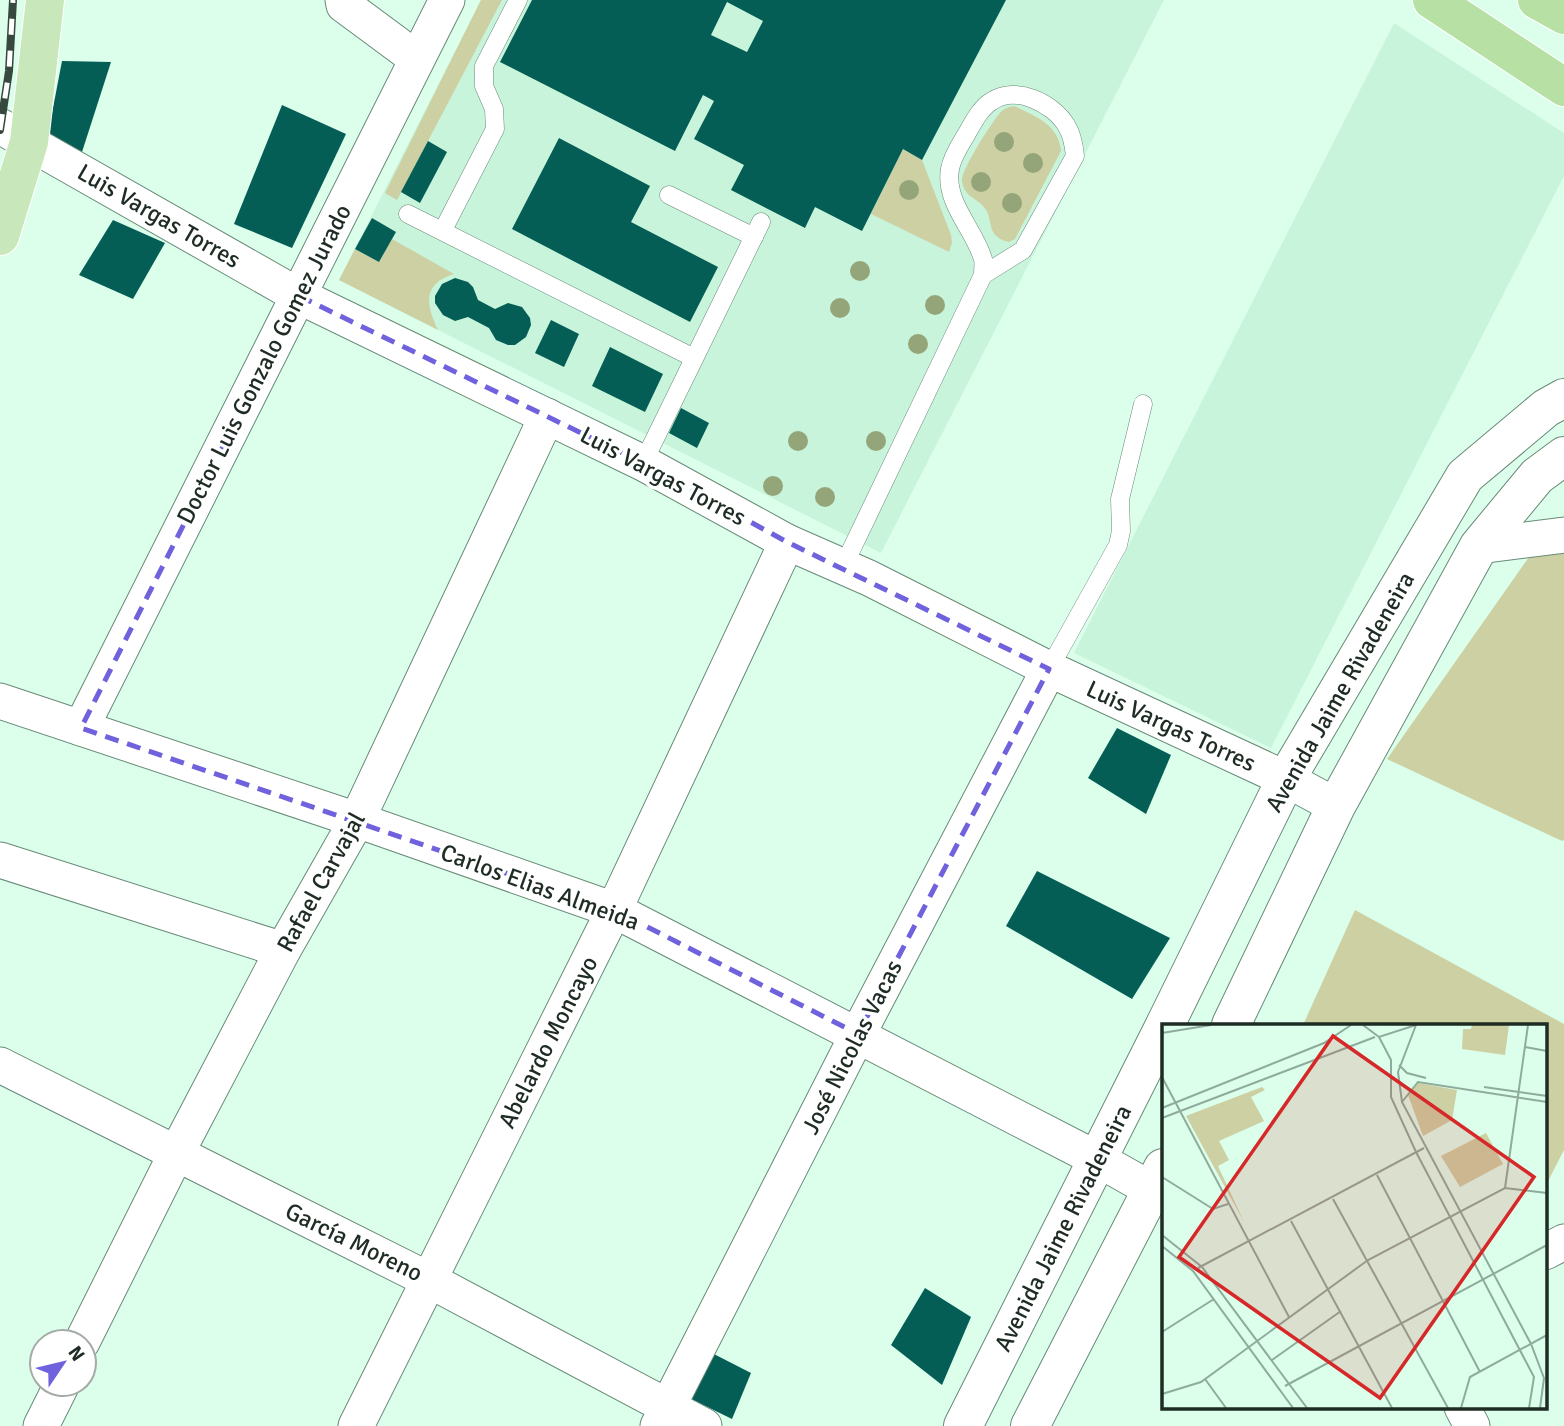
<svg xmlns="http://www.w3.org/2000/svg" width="1564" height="1426" font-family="Signika,sans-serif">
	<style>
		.built { fill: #c9f4dc }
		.green { fill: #ccd0a3 }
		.building { fill: #045e56; fill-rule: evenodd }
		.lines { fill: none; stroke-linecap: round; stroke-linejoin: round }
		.service-casing { stroke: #698a78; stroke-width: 19 }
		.minor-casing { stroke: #698a78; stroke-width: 37 }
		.secondary-casing { stroke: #698a78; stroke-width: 40 }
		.primary-casing { stroke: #fff; stroke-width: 40 }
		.trunk-casing { stroke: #fff; stroke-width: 40 }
		.service { stroke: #fff; stroke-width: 18 }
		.minor { stroke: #fff; stroke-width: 35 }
		.secondary { stroke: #fff; stroke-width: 38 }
		.primary { stroke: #c8e8bb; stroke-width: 38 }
		.trunk { stroke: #b6e0a4; stroke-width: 38 }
		.rail-casing { stroke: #37483e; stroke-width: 8 }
		.rail { stroke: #fff; stroke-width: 5; stroke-dasharray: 16; stroke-linecap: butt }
		.tree { fill: #93a579 }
		.marked { fill: none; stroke: #6f62dc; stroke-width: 5; stroke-dasharray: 14 9; stroke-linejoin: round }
		.labels { text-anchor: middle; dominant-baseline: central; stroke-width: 7; stroke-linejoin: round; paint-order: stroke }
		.street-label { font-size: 24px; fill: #1e2c24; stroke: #fff }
		.inset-road { fill: none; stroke: #8fab9b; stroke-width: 2 }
		.view { fill: #d62828; fill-opacity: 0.15; stroke: #d62828; stroke-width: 3.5 }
		.inset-edge { fill: none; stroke: #1e2c24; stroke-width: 3.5 }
	</style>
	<rect width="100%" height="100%" fill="#dbffeb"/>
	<g class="built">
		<polygon points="481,0 1164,0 881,553 339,280"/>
		<polygon points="1394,23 1564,133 1564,176 1271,748 1074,653"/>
	</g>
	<g class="green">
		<polygon points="481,0 502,0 397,200 385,193"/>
		<path d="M1014 106C1036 116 1059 125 1061 151L1015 239 1009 242C983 236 996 218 982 205 974 197 963 195 962 180 962 169 991 123 1000 113 1004 108 1009 107 1014 106Z"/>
		<polygon points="903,149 922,160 951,235 952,243 949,252 871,214"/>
		<path d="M392 239 454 274C422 284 426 305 438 330L339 280 355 249 379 262Z"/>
		<polygon points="1534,550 1564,553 1564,840 1562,841 1387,759"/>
		<polygon points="1355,910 1564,1024 1564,1150 1545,1187 1545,1025 1303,1025"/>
	</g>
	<g class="building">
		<path d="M532 0H1006L922 160 903 149 862 231 815 207 805 228 731 190 744 165 694 139 714 101 703 95 675 151 500 62ZM727 2 763 21 747 52 711 35Z"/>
		<polygon points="62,61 111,62 82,152 48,134"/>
		<polygon points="282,105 346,134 292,248 234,224"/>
		<polygon points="559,138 650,186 631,222 718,267 690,322 512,229"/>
		<polygon points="428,141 447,152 420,203 401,192"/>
		<polygon points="372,218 396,232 379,262 355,249"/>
		<polygon points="113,220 165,243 133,299 79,275"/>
		<polygon points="455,278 468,282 473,287 478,300 495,309 508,303 522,307 530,318 531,325 526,337 515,345 508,345 496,340 489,328 468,317 455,321 443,315 435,303 435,296 442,284"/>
		<polygon points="551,320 579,334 564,367 535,353"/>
		<polygon points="610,347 663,374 645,412 592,386"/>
		<polygon points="681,408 709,423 697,448 669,433"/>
		<polygon points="1117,728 1171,755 1146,814 1088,778"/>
		<polygon points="1037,871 1170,938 1132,999 1006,926"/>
		<polygon points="925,1288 971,1317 942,1385 891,1345"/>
		<polygon points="706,1350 751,1373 732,1419 683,1395"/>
	</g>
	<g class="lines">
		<defs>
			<g id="service">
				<polyline points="669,195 754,237"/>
				<polyline points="408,214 694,358"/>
				<polyline points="443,230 495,129 494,109 484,86 484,66 518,0"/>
				<polyline points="643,463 761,222"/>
				<path d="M843 567 983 275C983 270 984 263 983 259 974 229 944 202 950 169 952 157 960 145 966 135 973 123 980 108 992 101 1015 85 1053 103 1066 125 1072 134 1074 145 1075 156L1023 250 983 275"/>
				<polyline points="1049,669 1118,545 1121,531 1120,499 1143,404"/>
			</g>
			<g id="minor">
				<polyline points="343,0 344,5 417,59"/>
				<polyline points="0,126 299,296 643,463 787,542 869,578 1049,669 1286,779 1336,806"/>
				<polyline points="1479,546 1564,535"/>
				<polyline points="0,701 357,820 614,910 1099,1160 1163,1196"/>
				<polyline points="81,728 447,0"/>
				<polyline points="0,860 283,950"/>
				<polyline points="0,1065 429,1280 704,1426"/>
				<polyline points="1545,1252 1564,1242"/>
				<polyline points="82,1342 176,1154 283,950 357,820 547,416"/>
				<polyline points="1462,1407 1472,1426"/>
				<polyline points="41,1426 62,1384"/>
				<polyline points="356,1426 614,910 787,542"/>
				<polyline points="658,1426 858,1034 1049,669"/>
			</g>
			<g id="secondary">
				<polyline points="1165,1025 1286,779 1465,476 1546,408 1564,398"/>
				<polyline points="1231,1025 1336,806 1479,546 1537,476 1564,456"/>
				<polyline points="963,1426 1163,1029"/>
				<polyline points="1030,1426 1163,1168"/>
			</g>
			<polyline id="primary" points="0,236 29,142 45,0"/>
			<g id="trunk">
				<polyline points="1432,0 1564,87"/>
				<polyline points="1537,0 1564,15"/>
			</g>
		</defs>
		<use href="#service" class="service-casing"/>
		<use href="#minor" class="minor-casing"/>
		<use href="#secondary" class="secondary-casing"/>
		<use href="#primary" class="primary-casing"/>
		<use href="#trunk" class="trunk-casing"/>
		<use href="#service" class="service"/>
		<use href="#minor" class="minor"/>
		<use href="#secondary" class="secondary"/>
		<use href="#primary" class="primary"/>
		<use href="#trunk" class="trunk"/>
		<defs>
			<polyline id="rail" points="0,130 9,71 13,0"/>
		</defs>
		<use href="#rail" class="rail-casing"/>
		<use href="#rail" class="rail"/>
	</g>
	<g class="tree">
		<circle cx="1004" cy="142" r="10"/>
		<circle cx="1033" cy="163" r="10"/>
		<circle cx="981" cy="182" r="10"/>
		<circle cx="909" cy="190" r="10"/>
		<circle cx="1012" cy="203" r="10"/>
		<circle cx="860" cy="271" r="10"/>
		<circle cx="935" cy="305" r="10"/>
		<circle cx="840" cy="308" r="10"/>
		<circle cx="918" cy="344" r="10"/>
		<circle cx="798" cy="441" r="10"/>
		<circle cx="876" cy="441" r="10"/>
		<circle cx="773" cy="486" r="10"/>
		<circle cx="825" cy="497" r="10"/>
	</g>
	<path class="marked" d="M299 296 643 463 787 542 1049 669 858 1034 614 910 81 728Z"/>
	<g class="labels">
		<g class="street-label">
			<text transform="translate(159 216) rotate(30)">Luis Vargas Torres</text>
			<text transform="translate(264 364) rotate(-63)">Doctor Luis Gonzalo Gomez Jurado</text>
			<text transform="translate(663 476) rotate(28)">Luis Vargas Torres</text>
			<text transform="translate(1340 692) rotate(-60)">Avenida Jaime Rivadeneira</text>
			<text transform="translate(1171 726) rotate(25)">Luis Vargas Torres</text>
			<text transform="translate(321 882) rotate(-61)">Rafael Carvajal</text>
			<text transform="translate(540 887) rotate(20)">Carlos Elias Almeida</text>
			<text transform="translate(548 1042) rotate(-63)">Abelardo Moncayo</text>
			<text transform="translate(852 1047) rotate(-63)">José Nicolas Vacas</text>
			<text transform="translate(1063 1228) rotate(-63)">Avenida Jaime Rivadeneira</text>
			<text transform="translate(354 1242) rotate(26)">García Moreno</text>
		</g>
	</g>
	<g transform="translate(1162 1024)">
		<rect width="385" height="385" fill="#dbffeb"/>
		<path d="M310 1H347L343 31 300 25 301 5H309ZM256 59 295 66 290 96 261 112 246 71ZM100 63 103 66 89 73 102 97 57 117 67 136 56 142 82 198 24 92ZM324 109 341 140 298 163 279 132Z" fill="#ccd0a3"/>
		<path class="inset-road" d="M201 1 217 13 254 1M254 1 236 48 240 78 369 320 382 354 378 384M0 9 49 1M217 13 229 36V73L254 128 372 353 367 384M363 23 385 27M237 41 245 49 264 54M0 53 127 293M322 63 385 72M240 78 256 58 385 78M0 84 162 19 189 1M0 94 213 13M215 151 318 348M0 153 51 185 66 180M343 164 366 1M171 175 286 384M129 197 230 384M0 211 40 243 145 384M0 222 31 247 131 384M36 244 262 124M0 308 52 275M110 336 179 287M43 355 64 384M123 362 385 221M0 370 39 358 206 236 343 164 385 169M299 384 308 353 385 311"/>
		<path class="view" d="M171 12 372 153 218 374 17 233Z"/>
		<rect width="385" height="385" class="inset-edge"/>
	</g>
	<g transform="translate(63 1363) rotate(55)"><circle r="33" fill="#ffffff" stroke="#a5aba7" stroke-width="2"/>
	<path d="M0-5L12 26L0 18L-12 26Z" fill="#6f62dc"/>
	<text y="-10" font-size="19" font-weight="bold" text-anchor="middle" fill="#1e2c24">N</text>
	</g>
</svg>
